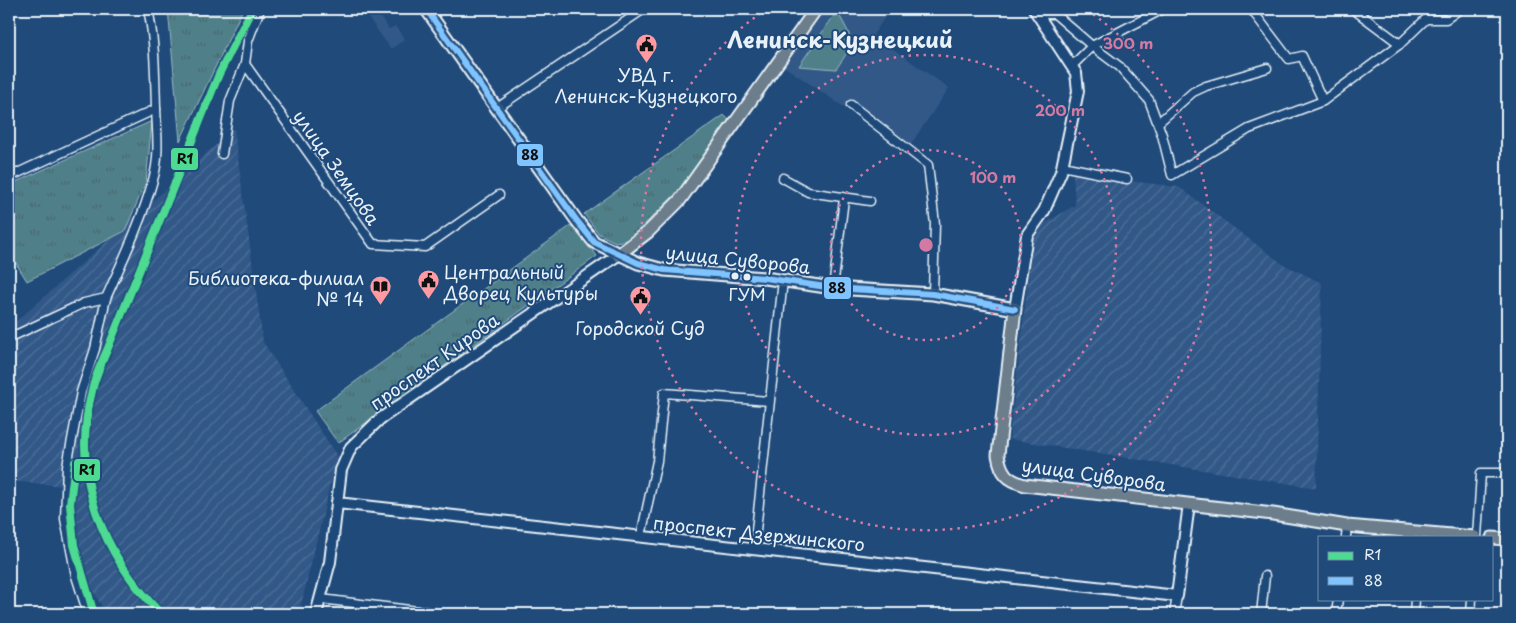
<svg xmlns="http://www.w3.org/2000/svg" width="1516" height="623" font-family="'Playpen Sans',sans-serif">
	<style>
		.built { fill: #305888 }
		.industrial { fill: url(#industrial-furrows) }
		.green { fill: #4f808a; stroke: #9cb8c1 }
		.park { fill: url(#park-tufts); stroke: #9cb8c1 }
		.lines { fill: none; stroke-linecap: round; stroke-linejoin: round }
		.street-casing { stroke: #e8f1f8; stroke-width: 11 }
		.secondary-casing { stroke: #e8f1f8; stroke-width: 14 }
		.primary-casing { stroke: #e8f1f8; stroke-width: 15 }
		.street { stroke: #1f4a7a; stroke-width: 8 }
		.secondary { stroke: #1f4a7a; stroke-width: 10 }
		.primary { stroke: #6c7d8c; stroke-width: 11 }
		.bus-1-casing { stroke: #1f4a7a; stroke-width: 10 }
		.bus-1 { stroke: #80c4ff; stroke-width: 6 }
		.rail-1-casing { stroke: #1f4a7a; stroke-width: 11 }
		.rail-1 { stroke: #4ddb92; stroke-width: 8 }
		.ring { fill: none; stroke: #d37aa2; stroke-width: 2.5; stroke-dasharray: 2.5 5 }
		.bus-dot { fill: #e8f1f8; stroke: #1f4a7a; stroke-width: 2 }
		.labels { text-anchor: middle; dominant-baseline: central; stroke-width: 4; stroke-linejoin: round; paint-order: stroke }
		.bus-label { font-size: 17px; fill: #e8f1f8; stroke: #1f4a7a }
		.poi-label { font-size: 18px; fill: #e8f1f8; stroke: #1f4a7a }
		.street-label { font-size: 18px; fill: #e8f1f8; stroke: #1f4a7a }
		.district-label { font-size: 22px; font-weight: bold; fill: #e8f1f8; stroke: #1f4a7a }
		.centre { fill: #d37aa2; stroke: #1f4a7a; stroke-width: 2.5 }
		.ring-label { font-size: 15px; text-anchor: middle; font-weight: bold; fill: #d37aa2; stroke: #1f4a7a; stroke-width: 4; stroke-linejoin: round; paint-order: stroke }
		.line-badge { stroke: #1f4a7a; stroke-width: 2 }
		.pale-badge-label { font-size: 14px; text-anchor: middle; font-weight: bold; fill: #111 }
	</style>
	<defs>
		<pattern id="industrial-furrows" width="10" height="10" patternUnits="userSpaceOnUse" patternTransform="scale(1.25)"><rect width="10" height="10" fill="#305888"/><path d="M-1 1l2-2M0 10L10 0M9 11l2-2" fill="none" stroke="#4e709a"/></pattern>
		<pattern id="park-tufts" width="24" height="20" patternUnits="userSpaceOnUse" patternTransform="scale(1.25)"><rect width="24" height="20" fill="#4f808a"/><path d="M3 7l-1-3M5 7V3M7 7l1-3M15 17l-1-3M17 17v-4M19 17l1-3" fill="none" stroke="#4b676d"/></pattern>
	</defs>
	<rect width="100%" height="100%" fill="#1f4a7a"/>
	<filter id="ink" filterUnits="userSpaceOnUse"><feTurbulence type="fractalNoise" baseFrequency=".02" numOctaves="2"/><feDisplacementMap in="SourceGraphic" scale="10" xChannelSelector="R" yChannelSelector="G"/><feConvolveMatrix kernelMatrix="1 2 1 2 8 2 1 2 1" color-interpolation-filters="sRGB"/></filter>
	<g filter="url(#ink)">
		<g class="built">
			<polygon points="362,9 375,9 389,29 395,26 405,39 391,49"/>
			<polygon points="823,9 880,9 887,14 873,35 949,88 907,150 782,65"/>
		</g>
		<g class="industrial">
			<polygon points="234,129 263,342 337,456 299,614 106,614 87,580 63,486 9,481 9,328"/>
			<polygon points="1073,174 1179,187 1283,264 1322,283 1316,488 1009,439 1034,230 1075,205"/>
		</g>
		<path class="green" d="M837 11C853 41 857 40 836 69L799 66Z"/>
		<g class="park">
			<polygon points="168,9 243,9 180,141"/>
			<polygon points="724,115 729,120 678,192 628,240 615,242 599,234 584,214"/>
			<polygon points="152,121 146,182 125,231 27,281 9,252 9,185"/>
			<polygon points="573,224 597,256 338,443 315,411"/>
		</g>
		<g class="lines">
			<defs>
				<g id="street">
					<polyline points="1251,9 1289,59 1302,56 1323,101"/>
					<polyline points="1353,9 1400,44"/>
					<polyline points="1037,14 1055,14 1092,46 1120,67 1149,100 1162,135 1172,175 1249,129 1323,101 1400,44 1426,19 1446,19 1460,9"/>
					<polyline points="245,64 373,244 425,247 499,195"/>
					<polyline points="1072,66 1092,46 1163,9"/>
					<polyline points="851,105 928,165 935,224 933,294"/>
					<polyline points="497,108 644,9"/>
					<polyline points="1158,123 1193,92 1206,86 1267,68"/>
					<polyline points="222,154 230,101 245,64 248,41 260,9"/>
					<polyline points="1062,166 1127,179"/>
					<polyline points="9,177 156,109"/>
					<polyline points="783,178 808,192 870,201"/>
					<polyline points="833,288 844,199"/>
					<path d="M9 338 84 303 106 298C123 260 142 220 153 180 160 156 157 133 156 108 155 74 155 42 148 9"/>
					<polyline points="641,536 657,461 664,393 769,401"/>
					<polyline points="1346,537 1347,526"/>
					<polyline points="1477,537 1481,473 1505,473 1507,470"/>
					<polyline points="754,549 783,280"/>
					<polyline points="321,599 442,614"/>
					<polyline points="88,614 76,576 65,519 67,466 81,392 95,349 106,298"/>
					<polyline points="1174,614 1177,596"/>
					<polyline points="1261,614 1265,576"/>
					<polyline points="1336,614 1338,599"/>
					<polyline points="1414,614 1415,599"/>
					<polyline points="1471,614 1472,599"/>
				</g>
				<g id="secondary">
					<polyline points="1015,309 1027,235 1044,211 1061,172 1078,91 1076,73 1034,9"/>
					<polyline points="337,503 1177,596 1189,504"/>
					<polyline points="316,614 330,562 341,470 351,447 380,419 618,255"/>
				</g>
				<g id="primary">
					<path d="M426 9 577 221 594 242 638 263 664 270 765 278 833 288 933 294 1015 309 998 455C1001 473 1007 480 1025 485L1273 514 1347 526 1475 537"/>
					<polyline points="618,255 648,232 680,200 816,9"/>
					<polyline points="1492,538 1507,539"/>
				</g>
			</defs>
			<use href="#street" class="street-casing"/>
			<use href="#secondary" class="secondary-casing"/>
			<use href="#primary" class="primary-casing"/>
			<use href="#street" class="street"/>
			<use href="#secondary" class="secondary"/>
			<use href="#primary" class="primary"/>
			<defs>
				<polyline id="bus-1" points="426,9 577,221 594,242 638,263 664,270 765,278 833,288 933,294 1015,309"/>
			</defs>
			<use href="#bus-1" class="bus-1-casing"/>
			<use href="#bus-1" class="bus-1"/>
			<defs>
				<g id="rail-1">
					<polyline points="75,462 70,504 74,545 94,614"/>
					<path d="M161 614C102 554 70 476 92 391 95 376 102 362 108 348L219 74 252 9"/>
				</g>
			</defs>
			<use href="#rail-1" class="rail-1-casing"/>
			<use href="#rail-1" class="rail-1"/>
		</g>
	</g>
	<g class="ring">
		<circle cx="926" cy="245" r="95"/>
		<circle cx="926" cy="245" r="190"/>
		<path d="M1087 10A285 285 0 1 1 765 10"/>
	</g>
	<defs>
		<symbol id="civic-pin" viewBox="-11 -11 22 30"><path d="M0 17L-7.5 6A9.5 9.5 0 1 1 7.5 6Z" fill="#ff9aa2" stroke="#1f4a7a"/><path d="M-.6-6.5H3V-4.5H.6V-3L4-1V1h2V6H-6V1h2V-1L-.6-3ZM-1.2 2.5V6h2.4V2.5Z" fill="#111"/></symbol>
		<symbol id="library-pin" viewBox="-11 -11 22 30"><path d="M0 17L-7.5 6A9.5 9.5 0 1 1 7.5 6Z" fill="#ff9aa2" stroke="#1f4a7a"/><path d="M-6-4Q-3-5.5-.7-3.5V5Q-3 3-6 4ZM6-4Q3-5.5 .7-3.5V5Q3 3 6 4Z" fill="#111"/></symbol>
	</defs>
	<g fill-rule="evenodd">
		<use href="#civic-pin" x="634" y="32" width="25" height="34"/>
		<use href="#civic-pin" x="416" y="268" width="25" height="34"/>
		<use href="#library-pin" x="368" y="274" width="25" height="34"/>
		<use href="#civic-pin" x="628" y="284" width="25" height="34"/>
	</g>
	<g class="bus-dot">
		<circle cx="735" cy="276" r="4.5"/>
		<circle cx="747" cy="277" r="4.5"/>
	</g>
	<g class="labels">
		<g class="bus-label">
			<text x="747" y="294">ГУМ</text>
		</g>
		<g class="poi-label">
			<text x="646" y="74">УВД г.<tspan x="646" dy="21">Ленинск-Кузнецкого</tspan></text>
			<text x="444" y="271" text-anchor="start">Центральный<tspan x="444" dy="21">Дворец Культуры</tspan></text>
			<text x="364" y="277" text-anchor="end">Библиотека-филиал<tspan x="364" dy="21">№ 14</tspan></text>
			<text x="640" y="327">Городской Суд</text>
		</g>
		<g class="street-label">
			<text transform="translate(337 167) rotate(55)">улица Земцова</text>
			<text transform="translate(738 259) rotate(6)">улица Суворова</text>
			<text transform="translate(434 361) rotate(-35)">проспект Кирова</text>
			<text transform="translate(1094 474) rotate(8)">улица Суворова</text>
			<text transform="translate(759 533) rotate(6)">проспект Дзержинского</text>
		</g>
		<g class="district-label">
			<text x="840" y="38">Ленинск-Кузнецкий</text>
		</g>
	</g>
	<circle cx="926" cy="245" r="8" class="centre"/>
	<g class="ring-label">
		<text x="1128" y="49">300 m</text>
		<text x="1060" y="116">200 m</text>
		<text x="993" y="183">100 m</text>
	</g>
	<g class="line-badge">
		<rect x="516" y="143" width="28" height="24" rx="5" fill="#80c4ff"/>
		<rect x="170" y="147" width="29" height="24" rx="5" fill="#4ddb92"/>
		<rect x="823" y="276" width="29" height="24" rx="5" fill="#80c4ff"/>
		<rect x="73" y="458" width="28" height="24" rx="5" fill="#4ddb92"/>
	</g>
	<g class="pale-badge-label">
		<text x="530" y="160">88</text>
		<text x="185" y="164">R1</text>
		<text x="837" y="293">88</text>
		<text x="87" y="475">R1</text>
	</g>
	<rect width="1516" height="623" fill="none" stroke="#1f4a7a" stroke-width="30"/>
	<rect x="15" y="15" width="1486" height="593" fill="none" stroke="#e8f1f8" stroke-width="2" filter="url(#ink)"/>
	<rect x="1318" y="536" width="175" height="65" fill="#1f4a7a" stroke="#6f8dac"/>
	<rect x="1328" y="552" width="25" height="8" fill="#4ddb92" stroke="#6f8dac"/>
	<text x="1364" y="560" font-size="15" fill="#e8f1f8">R1</text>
	<rect x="1328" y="577" width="25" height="8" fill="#80c4ff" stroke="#6f8dac"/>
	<text x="1364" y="586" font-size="15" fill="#e8f1f8">88</text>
</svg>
